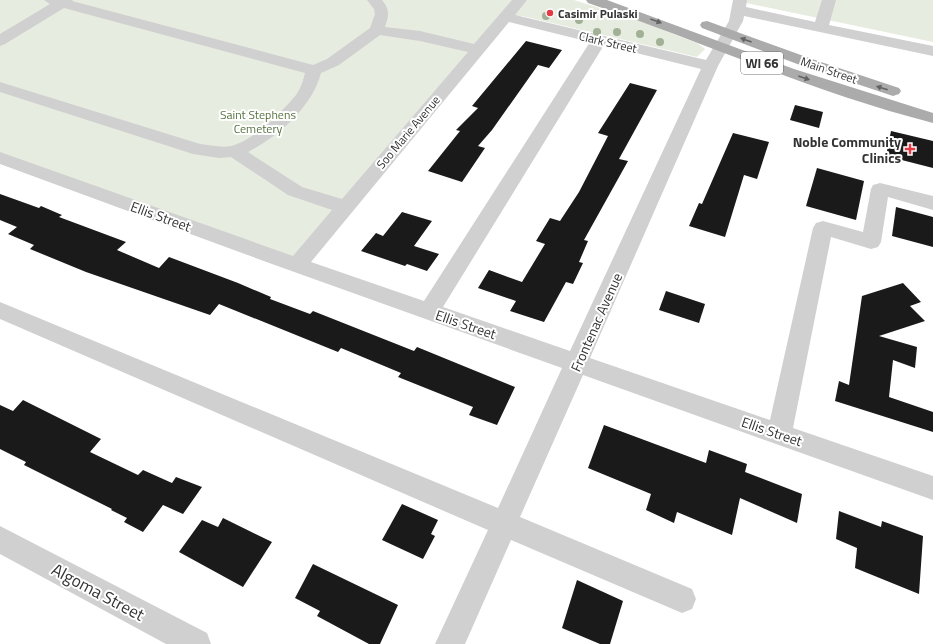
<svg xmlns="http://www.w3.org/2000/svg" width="933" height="644" font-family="'Titillium Web',sans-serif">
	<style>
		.green { fill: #e6ecdf }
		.building { fill: #1a1a1a }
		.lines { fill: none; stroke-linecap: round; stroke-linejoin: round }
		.minor { fill: #d0d0d0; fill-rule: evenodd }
		.major { fill: #ababab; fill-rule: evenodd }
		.tree { fill: #a2b095 }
		.oneway { fill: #636363 }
		.poi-dot { fill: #e63946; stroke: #fff; stroke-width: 1.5 }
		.labels { text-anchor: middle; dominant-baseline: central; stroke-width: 4; stroke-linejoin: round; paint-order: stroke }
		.far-poi-label { font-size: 12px; font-weight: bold; fill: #333; stroke: #fff; text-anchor: start }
		.far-street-label { font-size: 12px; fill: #333; stroke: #fff }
		.far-park-label { font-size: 12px; fill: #56703f; stroke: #fff }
		.shield { fill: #fff; stroke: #707070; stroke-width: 1 }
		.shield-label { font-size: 13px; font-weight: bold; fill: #333 }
		.poi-label { font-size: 14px; font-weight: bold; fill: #333; stroke: #fff; text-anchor: end }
		.street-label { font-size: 14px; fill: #333; stroke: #fff }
		.near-street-label { font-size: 17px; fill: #333; stroke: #fff }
	</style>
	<rect width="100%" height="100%" fill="#fff"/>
	<g class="green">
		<polygon points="0,0 574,0 634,19 697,43 705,49 697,57 522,16 502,21 297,265 0,156"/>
		<polygon points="747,0 933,0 933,42 746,3"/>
	</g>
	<g class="building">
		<polygon points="526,41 562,50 549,68 538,65 492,130 478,146 485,148 462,182 428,171 460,131 456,130 478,108 472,106"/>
		<polygon points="630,83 657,90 619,159 628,161 584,240 588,241 579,262 583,263 573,284 566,282 544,322 510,311 516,301 478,288 489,270 522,282 545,244 536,241 550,218 560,221 579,192 608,136 598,133"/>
		<polygon points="795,105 823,112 819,128 790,120"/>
		<polygon points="891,131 933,141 933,168 886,156"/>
		<polygon points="733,133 769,142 757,179 744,175 725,237 689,226 699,203 702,204"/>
		<polygon points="817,168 864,181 856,220 806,206"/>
		<polygon points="0,194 39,208 41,206 62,215 59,217 126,242 117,250 159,268 169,257 238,283 271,297 270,299 310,314 313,311 414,351 417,347 515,387 497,425 469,415 473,407 398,377 401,373 341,348 338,352 219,304 210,315 86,272 30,249 34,245 8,234 17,227 0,220"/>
		<polygon points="896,207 933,217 933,247 892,236"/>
		<polygon points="402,212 432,221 414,246 439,254 427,271 407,264 405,266 361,251 376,233 383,236"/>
		<polygon points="903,283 921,302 910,306 925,321 879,336 917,347 915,368 893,360 889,397 933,412 933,432 835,401 839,381 849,385 862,296"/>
		<polygon points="666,291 705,304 699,323 659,310"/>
		<polygon points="23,400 101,439 90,452 138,475 143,470 172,483 176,477 202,487 183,514 163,505 143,532 124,522 127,518 111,510 112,509 24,465 26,462 0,449 0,405 13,411"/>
		<polygon points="604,425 706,463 709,450 747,464 745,472 802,494 797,523 740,498 732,535 677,512 674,523 646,510 651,494 588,468"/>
		<polygon points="402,504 438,520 431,534 435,536 423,559 382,540"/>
		<polygon points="839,511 881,527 882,521 923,536 919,594 855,568 857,548 836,539"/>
		<polygon points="223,518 272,542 243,587 179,552 202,520 218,527"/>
		<polygon points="313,564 398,605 380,644 369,644 317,616 320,611 295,598"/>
		<polygon points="577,580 623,601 610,644 600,644 562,628"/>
	</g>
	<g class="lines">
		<g class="minor">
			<path d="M44 0H73L72 1 313 65 327 59 370 28 375 14 374 9 367 0H382C390 10 389 15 385 27L420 31 474 44 512 0H527L515 15 706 60 729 21 733 0H747L746 7 815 22 822 0H836L829 25 933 46V56L744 16 743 21 718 66 590 358 770 420 813 228 816 223 823 221 863 232 871 189 873 185 880 183 933 196V210L888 197 881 242 878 247 871 249 831 237 793 428 933 476V500L583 375 520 517 692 589 696 599 692 609 682 613 511 540 465 644H435L488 530 0 319V302L498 508 562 368 272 264 0 164V152L293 256 332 210 288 195 231 157 219 158 193 154 0 92V82L200 144C210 145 221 148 231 146 253 141 282 112 296 95 301 88 303 81 305 73L64 8 5 44 0 46V34L50 4ZM509 22 590 42 424 301 311 262ZM380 35 420 41 468 52 342 199 302 187 248 152C279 136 312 107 321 73L339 65ZM604 45 701 69 570 351 443 307Z"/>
			<polygon points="0,526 207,633 211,644 166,644 0,554"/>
		</g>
		<g class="major">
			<path d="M586 0H607L794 69 933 113V123C814 93 704 42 588 3Z"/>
			<polygon points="707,21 812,59 899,88 901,91 899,94 893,96 800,65 702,28 700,25 702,22"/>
		</g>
	</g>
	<g class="tree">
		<circle cx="546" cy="16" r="4"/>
		<circle cx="579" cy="20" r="4"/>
		<circle cx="597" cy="32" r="4"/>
		<circle cx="617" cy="32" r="4"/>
		<circle cx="640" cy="34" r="4"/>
		<circle cx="660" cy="42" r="4"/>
	</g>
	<defs><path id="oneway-solid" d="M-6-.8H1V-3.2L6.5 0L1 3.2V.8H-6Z"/></defs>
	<g class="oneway">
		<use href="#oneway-solid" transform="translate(656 21) rotate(20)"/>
		<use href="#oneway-solid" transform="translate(746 40) rotate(-160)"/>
		<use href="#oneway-solid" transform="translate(804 78) rotate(19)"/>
		<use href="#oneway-solid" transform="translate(882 88) rotate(-162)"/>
	</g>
	<g class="poi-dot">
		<circle cx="550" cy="13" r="4"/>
		<path d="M908 143h4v4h4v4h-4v4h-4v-4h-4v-4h4z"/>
	</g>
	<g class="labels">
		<g class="far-poi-label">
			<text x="558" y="13">Casimir Pulaski</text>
		</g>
		<g class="far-street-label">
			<text transform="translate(608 42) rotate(13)">Clark Street</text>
			<text transform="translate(829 70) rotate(19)">Main Street</text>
			<text transform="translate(408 132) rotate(-50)">Soo Marie Avenue</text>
		</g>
		<g class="far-park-label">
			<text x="258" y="114">Saint Stephens<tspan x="258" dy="14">Cemetery</tspan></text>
		</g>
		<rect class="shield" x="741" y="52" width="42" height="22" rx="3"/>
		<g class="shield-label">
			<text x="762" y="63">WI 66</text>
		</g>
		<g class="poi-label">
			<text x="901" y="141">Noble Community<tspan x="901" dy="16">Clinics</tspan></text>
		</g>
		<g class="street-label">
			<text transform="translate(161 216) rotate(20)">Ellis Street</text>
			<text transform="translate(596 322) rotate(-66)">Frontenac Avenue</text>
			<text transform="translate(466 324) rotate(19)">Ellis Street</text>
			<text transform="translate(772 431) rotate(19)">Ellis Street</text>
		</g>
		<g class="near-street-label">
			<text transform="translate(98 592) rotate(28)">Algoma Street</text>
		</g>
	</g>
</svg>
